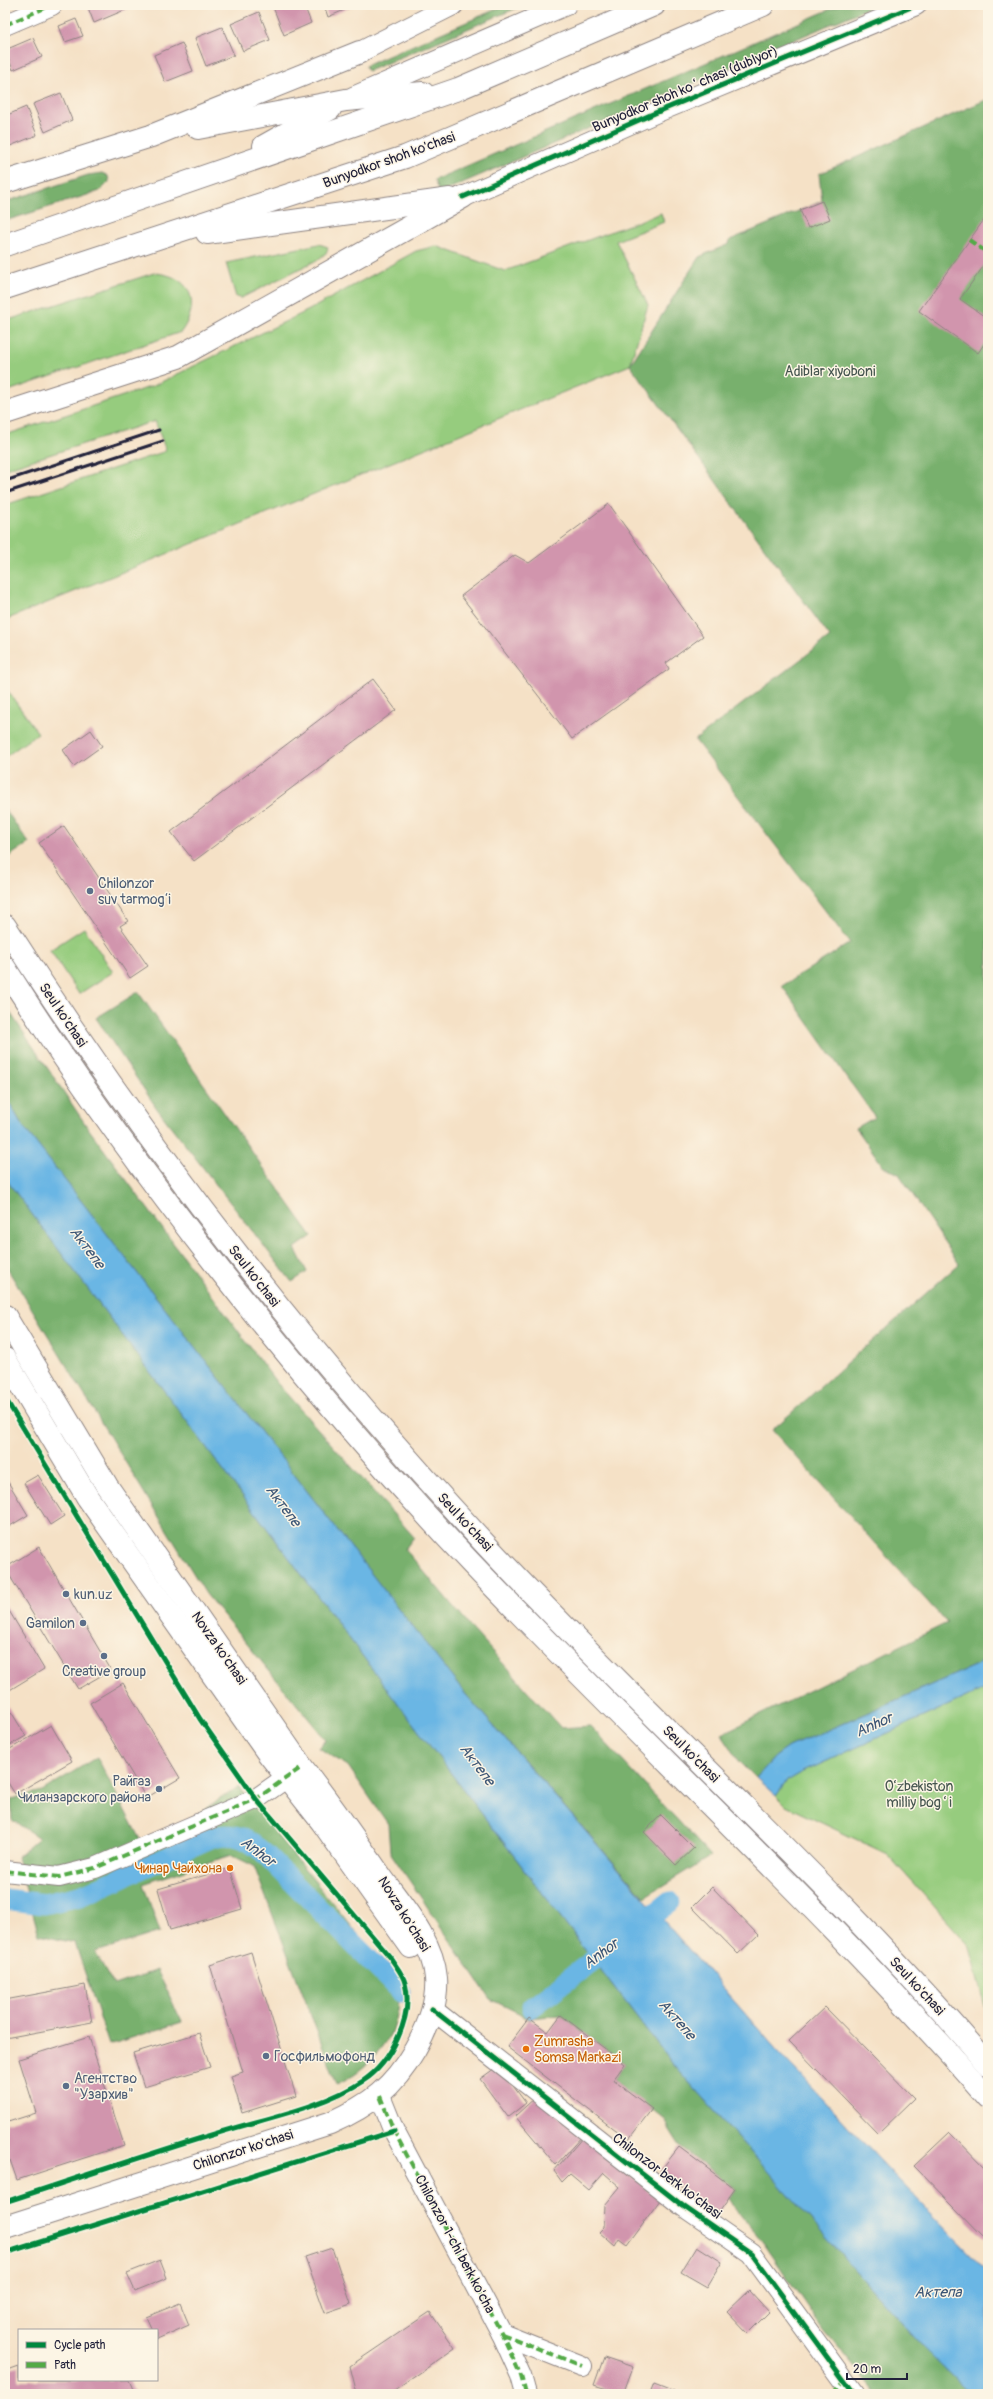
<svg xmlns="http://www.w3.org/2000/svg" width="993" height="2399" font-family="Pangolin,sans-serif">
	<style>
		.green { fill: #96cc7e; stroke: #5c775c }
		.forest { fill: #78b06d; stroke: #4d6954 }
		.water { fill: #6bb6e4; stroke: #466c90 }
		.lines { fill: none; stroke-linecap: round; stroke-linejoin: round }
		.canal { stroke: #6bb6e4; stroke-width: 21 }
		.building { fill: #d195ad }
		.minor-casing { stroke: #8c8280; stroke-width: 22 }
		.major-casing { stroke: #8c8280; stroke-width: 24 }
		.minor { stroke: #fff; stroke-width: 20 }
		.major { stroke: #fff; stroke-width: 22 }
		.rail { stroke: #22223b; stroke-width: 3 }
		.quiet { stroke: #53aa46; stroke-width: 4; stroke-dasharray: 8 4; stroke-linecap: butt }
		.cycleway-casing { stroke: #fcf5e5; stroke-width: 8 }
		.cycleway { stroke: #00873e; stroke-width: 5 }
		.service-dot { fill: #5c6f8a; stroke: #fcf5e5; stroke-width: 1.5 }
		.food-dot { fill: #e8710a; stroke: #fcf5e5; stroke-width: 1.5 }
		.labels { text-anchor: middle; dominant-baseline: central; stroke-width: 3; stroke-linejoin: round; paint-order: stroke }
		.street-label { font-size: 14px; fill: #22223b; stroke: #fcf5e5 }
		.park-label { font-size: 14px; fill: #45554f; stroke: #fcf5e5 }
		.service-label { font-size: 14px; fill: #4e5e75; stroke: #fcf5e5; text-anchor: start }
		.food-label { font-size: 14px; fill: #c56008; stroke: #fcf5e5; text-anchor: end }
		.water-label { font-size: 15px; font-style: italic; fill: #3c5676; stroke: #fcf5e5 }
	</style>
	<rect width="100%" height="100%" fill="#fcf5e5"/>
	<filter id="ink" filterUnits="userSpaceOnUse"><feTurbulence type="fractalNoise" baseFrequency=".025" numOctaves="2"/><feDisplacementMap in="SourceGraphic" scale="8" xChannelSelector="R" yChannelSelector="G"/><feConvolveMatrix kernelMatrix="1 2 1 2 8 2 1 2 1" color-interpolation-filters="sRGB"/></filter>
	<filter id="wash" filterUnits="userSpaceOnUse"><feTurbulence type="fractalNoise" baseFrequency=".012" numOctaves="4" result="noise"/><feDisplacementMap in="SourceGraphic" scale="16" xChannelSelector="R" yChannelSelector="G"/><feGaussianBlur stdDeviation="0.9" result="paint"/><feColorMatrix in="noise" values="0 0 0 0 0 0 0 0 0 0 0 0 0 0 0 0 0 1.4 0 .05"/><feComposite in="paint" operator="in"/></filter>
	<g filter="url(#wash)">
		<rect width="100%" height="100%" fill="#f5e1c6"/>
		<g class="green">
			<polygon points="661,213 664,222 616,241 648,305 630,365 5,620 5,505 166,451 155,421 5,469 5,435 153,386 309,310 416,251 436,246 505,271"/>
			<polygon points="319,244 328,247 327,252 319,259 241,298 236,297 226,263"/>
			<path d="M154 273C191 275 202 303 181 332L5 392V321Z"/>
			<polygon points="5,687 38,733 5,757"/>
			<polygon points="84,928 113,972 79,994 50,950"/>
			<polygon points="988,1687 988,2017 968,1944 887,1854 786,1806 776,1796 787,1781 801,1773"/>
		</g>
		<g class="forest">
			<polygon points="506,5 524,5 368,71 365,66"/>
			<polygon points="840,5 875,5 439,193 434,180"/>
			<polygon points="988,99 988,1660 789,1747 775,1757 756,1778 740,1762 721,1734 947,1623 772,1430 959,1264 899,1174 883,1166 856,1128 875,1117 782,986 850,943 695,740 830,637 630,365 699,257 729,244 730,240 822,201 819,174"/>
			<polygon points="102,173 108,176 109,182 100,191 5,221 5,202 88,175"/>
			<polygon points="5,809 29,843 5,859"/>
			<polygon points="138,992 312,1236 295,1248 307,1272 292,1282 158,1110 96,1018"/>
			<polygon points="5,1005 88,1128 276,1382 414,1537 405,1549 473,1630 561,1728 590,1726 711,1856 644,1897 461,1689 22,1125 5,1095"/>
			<polygon points="5,1178 418,1730 672,2063 917,2340 972,2394 877,2394 823,2330 765,2245 729,2199 736,2189 680,2146 663,2119 613,2080 625,2064 561,2015 529,2018 490,1999 390,1852 388,1824 348,1766 319,1748 326,1740 206,1594 5,1265"/>
			<path d="M97 1757 145 1849 238 1787 396 1981C409 2025 375 2066 337 2084L254 1866 231 1855 143 1884 160 1932 95 1952 114 1985 157 1970 182 2022 109 2045 75 1943 39 1935 17 1857 39 1838 12 1820 11 1799 42 1791Z"/>
		</g>
		<g class="water">
			<polygon points="5,1095 22,1125 461,1689 776,2049 892,2173 988,2272 988,2394 971,2394 922,2346 672,2063 418,1730 5,1178"/>
			<polygon points="988,1660 988,1687 801,1773 787,1781 776,1796 756,1778 775,1757 789,1747"/>
		</g>
		<g class="lines">
			<g class="canal">
				<path d="M5 1899 44 1904 80 1896 213 1837C236 1831 249 1840 266 1855L401 1992"/>
				<polyline points="532,2007 670,1902"/>
			</g>
		</g>
		<g id="blocks">
			<g class="building">
				<polygon points="87,5 133,5 134,6 94,23"/>
				<polygon points="277,5 304,5 311,23 284,35 273,7"/>
				<polygon points="324,5 356,5 328,17"/>
				<polygon points="259,12 270,40 243,51 231,24"/>
				<polygon points="76,19 83,36 65,42 59,26"/>
				<polygon points="222,27 234,55 206,66 195,38"/>
				<polygon points="33,38 42,57 13,70 5,50"/>
				<polygon points="182,43 193,71 165,82 154,55"/>
				<polygon points="61,93 72,120 45,132 33,104"/>
				<polygon points="26,107 37,135 10,146 5,134 5,116"/>
				<polygon points="822,201 830,219 808,228 800,210"/>
				<polygon points="988,214 988,260 960,299 988,319 988,338 978,353 919,311"/>
				<polygon points="609,504 703,636 666,663 669,669 572,739 461,596 515,555 529,563"/>
				<polygon points="373,679 396,710 194,861 171,832"/>
				<polygon points="91,730 102,746 74,766 63,750"/>
				<polygon points="64,826 128,921 120,926 148,966 130,978 39,843"/>
				<polygon points="38,1475 64,1516 50,1525 24,1483"/>
				<polygon points="5,1477 28,1515 5,1529"/>
				<polygon points="39,1547 111,1670 78,1689 5,1568"/>
				<polygon points="5,1604 44,1669 8,1691 5,1686"/>
				<polygon points="123,1683 180,1778 146,1798 90,1703"/>
				<polygon points="5,1702 26,1736 5,1748"/>
				<polygon points="51,1725 72,1761 15,1794 5,1778 5,1752"/>
				<polygon points="661,1815 694,1848 676,1865 644,1832"/>
				<polygon points="230,1868 242,1909 170,1930 158,1889"/>
				<polygon points="712,1887 758,1935 738,1954 692,1907"/>
				<polygon points="251,1952 296,2096 242,2113 231,2076 243,2072 210,1965"/>
				<polygon points="85,1985 92,2022 5,2038 5,2000"/>
				<polygon points="825,2007 914,2098 878,2133 789,2041"/>
				<polygon points="561,2015 625,2064 613,2080 652,2109 628,2140 507,2047 529,2018 548,2032"/>
				<polygon points="199,2033 210,2067 144,2087 133,2053"/>
				<polygon points="89,2037 124,2145 17,2180 10,2160 5,2162 5,2123 36,2113 19,2059"/>
				<polygon points="498,2066 526,2103 508,2117 480,2079"/>
				<polygon points="537,2096 582,2136 556,2165 515,2116"/>
				<polygon points="950,2132 988,2171 988,2242 914,2166"/>
				<polygon points="583,2137 660,2200 627,2245 619,2239 615,2246 599,2232 604,2227 605,2205 620,2187 604,2173 589,2190 570,2174 562,2182 554,2171"/>
				<polygon points="679,2147 735,2189 717,2214 660,2171"/>
				<polygon points="697,2246 722,2262 707,2287 681,2272"/>
				<polygon points="332,2248 351,2304 325,2313 305,2257"/>
				<polygon points="160,2260 167,2278 135,2291 127,2273"/>
				<polygon points="749,2290 769,2312 748,2333 727,2311"/>
				<polygon points="180,2303 189,2325 157,2339 157,2330 152,2330 146,2317"/>
				<polygon points="430,2312 455,2348 390,2394 357,2394 350,2366"/>
				<polygon points="604,2357 633,2367 623,2394 594,2385"/>
				<polygon points="19,2366 19,2380 129,2380 135,2394 5,2394 5,2371"/>
				<polygon points="654,2384 680,2394 650,2394"/>
			</g>
		</g>
	</g>
	<g filter="url(#ink)">
		<use href="#blocks" fill-opacity="0" stroke="#8c8280" stroke-width="1"/>
		<g class="lines">
			<defs>
				<g id="minor">
					<polyline points="5,25 52,5"/>
					<polyline points="360,52 453,5"/>
					<polyline points="353,97 566,5"/>
					<polyline points="463,197 655,113 916,5"/>
					<polyline points="5,1871 59,1877 95,1868 256,1799 300,1768"/>
					<polyline points="432,2009 683,2206 751,2253 854,2394"/>
					<polyline points="380,2096 394,2131 502,2334 521,2376 526,2394"/>
					<polyline points="502,2334 582,2366"/>
				</g>
				<g id="major">
					<polyline points="198,128 346,100 423,93"/>
					<polyline points="264,146 330,109"/>
					<polyline points="5,182 151,136 360,52"/>
					<polyline points="207,233 450,199"/>
					<polyline points="5,245 458,89 654,5"/>
					<polyline points="5,288 405,157 763,5"/>
					<polyline points="5,413 178,357 463,197"/>
					<path d="M5 926C147 1148 308 1354 488 1547 652 1722 832 1882 988 2064"/>
					<path d="M5 968C71 1073 143 1172 219 1269 298 1370 381 1468 469 1561 640 1741 825 1910 988 2097"/>
					<path d="M5 1316 107 1486 302 1767C330 1803 356 1840 382 1878 403 1907 433 1941 436 1978 438 2002 427 2029 415 2050 393 2088 370 2105 330 2123L5 2227"/>
					<polyline points="5,1359 88,1498 267,1752 322,1822 411,1947"/>
				</g>
			</defs>
			<use href="#minor" class="minor-casing"/>
			<use href="#major" class="major-casing"/>
			<use href="#minor" class="minor"/>
			<use href="#major" class="major"/>
			<g class="rail">
				<polyline points="5,481 159,430"/>
				<polyline points="5,493 163,441"/>
			</g>
			<g class="quiet">
				<polyline points="5,25 52,5"/>
				<polyline points="969,240 988,253"/>
				<polyline points="5,1871 59,1877 95,1868 256,1799 302,1767"/>
				<polyline points="380,2096 394,2131 502,2334 521,2376 526,2394"/>
				<polyline points="502,2334 582,2366"/>
				<polyline points="833,2394 845,2381"/>
			</g>
			<defs>
				<g id="cycleway">
					<polyline points="463,197 655,113 916,5"/>
					<path d="M5 1398 200 1719 256 1799 390 1957C395 1965 403 1974 405 1983 414 2016 391 2063 363 2081 324 2107 266 2118 221 2132 149 2154 77 2178 5 2202"/>
					<polyline points="432,2009 683,2206 751,2253 854,2394"/>
					<polyline points="5,2253 394,2131"/>
				</g>
			</defs>
			<use href="#cycleway" class="cycleway-casing"/>
			<use href="#cycleway" class="cycleway"/>
		</g>
	</g>
	<g class="service-dot">
		<circle cx="90" cy="891" r="4"/>
		<circle cx="66" cy="1594" r="4"/>
		<circle cx="83" cy="1623" r="4"/>
		<circle cx="104" cy="1656" r="4"/>
		<circle cx="159" cy="1789" r="4"/>
		<circle cx="266" cy="2056" r="4"/>
		<circle cx="66" cy="2086" r="4"/>
	</g>
	<g class="food-dot">
		<circle cx="230" cy="1868" r="4"/>
		<circle cx="526" cy="2049" r="4"/>
	</g>
	<g class="labels">
		<g class="street-label">
			<text transform="translate(685 89) rotate(-23)">Bunyodkor shoh koʻchasi (dublyor)</text>
			<text transform="translate(389 160) rotate(-20)">Bunyodkor shoh ko'chasi</text>
			<text transform="translate(63 1015) rotate(56)">Seul ko'chasi</text>
			<text transform="translate(254 1276) rotate(52)">Seul ko'chasi</text>
			<text transform="translate(465 1522) rotate(47)">Seul ko'chasi</text>
			<text transform="translate(219 1648) rotate(55)">Novza ko'chasi</text>
			<text transform="translate(691 1754) rotate(45)">Seul ko'chasi</text>
			<text transform="translate(404 1914) rotate(58)">Novza ko'chasi</text>
			<text transform="translate(917 1986) rotate(47)">Seul ko'chasi</text>
			<text transform="translate(243 2150) rotate(-18)">Chilonzor ko'chasi</text>
			<text transform="translate(667 2176) rotate(37)">Chilonzor berk ko'chasi</text>
			<text transform="translate(455 2244) rotate(62)">Chilonzor 1-chi berk ko'cha</text>
		</g>
		<g class="park-label">
			<text x="830" y="371">Adiblar xiyoboni</text>
			<text x="919" y="1786">Oʻzbekiston<tspan x="919" dy="16">milliy bogʻi</tspan></text>
		</g>
		<g class="service-label">
			<text x="98" y="883">Chilonzor<tspan x="98" dy="16">suv tarmog‘i</tspan></text>
			<text x="74" y="1594">kun.uz</text>
			<text x="75" y="1623" text-anchor="end">Gamilon</text>
			<text x="104" y="1671" text-anchor="middle">Creative group</text>
			<text x="151" y="1781" text-anchor="end">Райгаз<tspan x="151" dy="16">Чиланзарского района</tspan></text>
			<text x="274" y="2056">Госфильмофонд</text>
			<text x="74" y="2078">Агентство<tspan x="74" dy="16">"Узархив"</tspan></text>
		</g>
		<g class="food-label">
			<text x="222" y="1868">Чинар Чайхона</text>
			<text x="534" y="2041" text-anchor="start">Zumrasha<tspan x="534" dy="16">Somsa Markazi</tspan></text>
		</g>
		<g class="water-label">
			<text transform="translate(87 1248) rotate(53)">Актепе</text>
			<text transform="translate(283 1506) rotate(53)">Актепе</text>
			<text transform="translate(874 1725) rotate(-24)">Anhor</text>
			<text transform="translate(477 1765) rotate(53)">Актепе</text>
			<text transform="translate(258 1852) rotate(37)">Anhor</text>
			<text transform="translate(601 1954) rotate(-37)">Anhor</text>
			<text transform="translate(677 2020) rotate(49)">Актепе</text>
			<text x="938" y="2292">Актепа</text>
		</g>
	</g>
	<rect width="993" height="2399" fill="none" stroke="#fcf5e5" stroke-width="20"/>
	<rect x="18" y="2329" width="140" height="52" fill="#fcf5e5" stroke="#a5a1a1"/>
	<rect x="26" y="2342" width="20" height="6" fill="#00873e" stroke="#a5a1a1"/>
	<text x="54" y="2349" font-size="12" fill="#22223b">Cycle path</text>
	<rect x="26" y="2362" width="20" height="6" fill="#53aa46" stroke="#a5a1a1"/>
	<text x="54" y="2369" font-size="12" fill="#22223b">Path</text>
	<path d="M847 2373v6h60v-6" fill="none" stroke="#22223b" stroke-width="2"/>
	<text x="853" y="2373" font-size="12" fill="#22223b" stroke="#fcf5e5" stroke-width="3" paint-order="stroke">20 m</text>
</svg>
